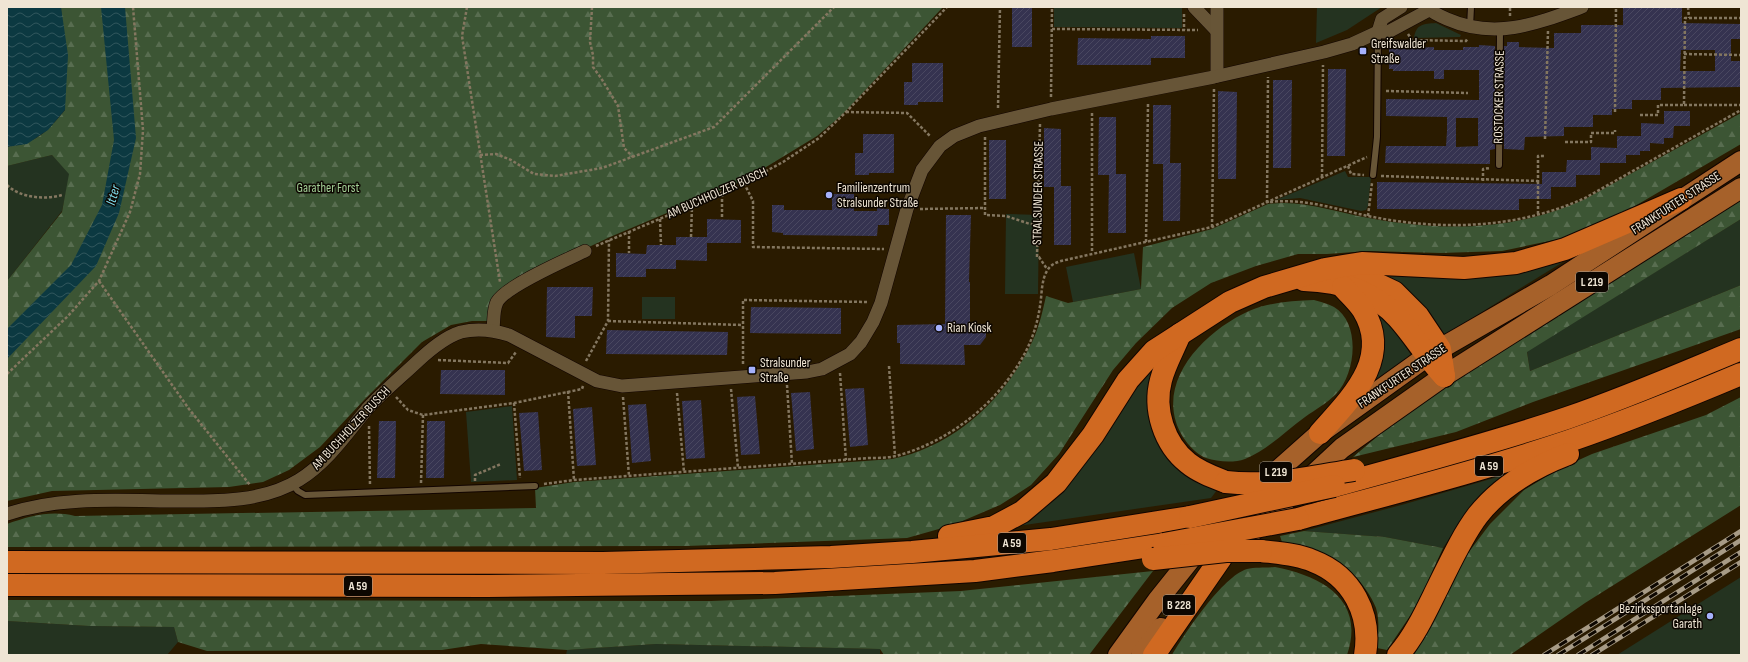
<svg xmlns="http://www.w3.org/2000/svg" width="1748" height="662" font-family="'Sofia Sans Condensed',sans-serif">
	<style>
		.green { fill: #243320 }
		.forest { fill: url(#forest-firs) }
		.water { fill: url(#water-waves) }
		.building { fill: url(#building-hatch); fill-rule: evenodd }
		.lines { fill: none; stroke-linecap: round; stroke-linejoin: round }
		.lane-casing { stroke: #120500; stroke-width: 8 }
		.street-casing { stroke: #120500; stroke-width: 14 }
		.primary-casing { stroke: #120500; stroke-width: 22 }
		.highway-casing { stroke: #120500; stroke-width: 24 }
		.path { stroke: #847760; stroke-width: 2.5; stroke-dasharray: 3 2; stroke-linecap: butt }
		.lane { stroke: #675537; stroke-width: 6 }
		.street { stroke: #675537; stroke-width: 13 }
		.primary { stroke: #a6612a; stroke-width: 20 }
		.highway { stroke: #d06921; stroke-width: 22 }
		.rail-casing { stroke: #a79b86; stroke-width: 4.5 }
		.rail { stroke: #0d0701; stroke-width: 3; stroke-dasharray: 9; stroke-linecap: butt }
		.highway-bridge-casing { stroke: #120500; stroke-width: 24; stroke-linecap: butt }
		.highway-bridge { stroke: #d06921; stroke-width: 22 }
		.poi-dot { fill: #a5b1fc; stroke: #0d0701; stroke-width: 1.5 }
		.labels { text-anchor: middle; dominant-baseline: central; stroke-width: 3; stroke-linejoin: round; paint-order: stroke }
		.shield { fill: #0d0701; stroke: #aba295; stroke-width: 1 }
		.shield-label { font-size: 12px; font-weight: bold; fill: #efe5d4 }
		.poi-label { font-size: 13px; fill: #efe5d4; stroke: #0d0701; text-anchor: start }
		.street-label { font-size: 13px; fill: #efe5d4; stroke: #0d0701 }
		.park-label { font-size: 13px; fill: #a3cf96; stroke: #0d0701 }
		.water-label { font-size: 14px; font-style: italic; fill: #82deef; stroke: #0d0701 }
	</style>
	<defs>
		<pattern id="forest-firs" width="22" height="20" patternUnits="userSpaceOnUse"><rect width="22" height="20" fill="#3c5534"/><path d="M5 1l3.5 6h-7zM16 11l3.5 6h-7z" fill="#586d50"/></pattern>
		<pattern id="water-waves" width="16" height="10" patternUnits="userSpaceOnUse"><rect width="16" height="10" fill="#0c3941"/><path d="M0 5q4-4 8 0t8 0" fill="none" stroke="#30565c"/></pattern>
		<pattern id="building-hatch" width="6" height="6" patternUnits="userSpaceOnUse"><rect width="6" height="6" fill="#353350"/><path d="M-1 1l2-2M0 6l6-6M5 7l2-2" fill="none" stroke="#494760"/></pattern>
	</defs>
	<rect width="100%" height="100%" fill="#2a1b00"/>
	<g class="green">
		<polygon points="1054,7 1182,7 1182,28 1054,27"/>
		<polygon points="1317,7 1382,7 1347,30 1316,43"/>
		<path d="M1436 23 1461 35 1460 37 1414 38C1416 24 1423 24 1436 23Z"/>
		<polygon points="52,155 70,174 62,211 7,281 7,166"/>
		<polygon points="1345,171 1348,177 1371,177 1368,206 1366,210 1361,211 1300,198 1276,200"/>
		<polygon points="1006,214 1039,215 1038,294 1005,294"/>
		<polygon points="1741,219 1741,285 1530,371 1527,351"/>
		<polygon points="1597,241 1440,338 1368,267 1464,274"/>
		<polygon points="1134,253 1141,289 1073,302 1066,267"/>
		<rect x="642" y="297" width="33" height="22"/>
		<path d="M1367 311C1388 316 1400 339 1412 356L1358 394Z"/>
		<polygon points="1156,358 1151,417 1220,486 1211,498 1003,528"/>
		<polygon points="512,406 517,480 471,482 466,412"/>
		<polygon points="1511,473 1472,504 1443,548 1385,537 1304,531 1405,504"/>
		<polygon points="1741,577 1741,655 1617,655"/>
		<polygon points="7,621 89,626 174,627 178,642 167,655 7,655"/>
		<polygon points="656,644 880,649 880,655 566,655 567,650"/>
	</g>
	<g class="forest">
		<path d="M61 7H943L842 115 817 136 745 180 610 237 534 273 501 292 489 321H472L451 325 422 342 365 399 320 447 289 470 263 482 229 487 52 491 7 501V281L62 212 69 174 52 155 7 166V147C38 142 46 133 65 110Z"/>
		<path d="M1741 113V144L1623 213 1592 228 1559 239 1502 251 1441 253 1368 251 1327 254H1298L1256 266 1211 283 1172 308 1136 343 1113 370 1059 454 1031 485 1000 505 953 525 907 538 686 546 7 547V524C30 516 51 510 75 516L536 508 535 488 574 482 892 459C952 447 1002 402 1029 348 1038 332 1042 314 1046 296L1068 303 1141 289 1143 247 1212 229 1268 204C1303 199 1334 212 1369 218 1443 232 1516 231 1585 199Z"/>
		<polygon points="1741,197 1741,219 1527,352 1530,371 1741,285 1741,329 1533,402 1456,432 1353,457 1437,386"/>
		<path d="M1314 300C1321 302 1329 304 1334 307 1361 323 1356 374 1336 394 1327 403 1315 410 1305 417 1286 431 1267 450 1245 459 1234 463 1218 462 1206 458 1193 453 1180 436 1176 422 1161 374 1209 329 1249 311 1270 302 1292 301 1314 300Z"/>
		<polygon points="1741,397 1741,505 1585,603 1510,655 1414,655 1435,617 1459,565 1490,524 1524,490 1559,469 1592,454 1706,415"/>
		<path d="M1304 531 1385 537 1443 548 1416 607 1387 650 1377 648C1378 635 1380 621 1376 608 1366 583 1343 561 1319 551 1308 547 1294 546 1283 545L1280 536Z"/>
		<path d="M1275 567C1321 576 1366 599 1347 655H1172C1185 633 1223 576 1247 569 1255 567 1266 568 1275 567Z"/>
		<polygon points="1153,571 1089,655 884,655 880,649 656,644 567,650 481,644 442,650 207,651 178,642 174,627 89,626 7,621 7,600 711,601 961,591"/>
	</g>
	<g class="water">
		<polygon points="7,7 61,7 68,55 65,110 48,130 27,144 7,147"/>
		<polygon points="101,7 125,7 136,138 119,213 96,266 7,359 7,329 71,265 102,205 114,140"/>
	</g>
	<g class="building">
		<rect x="1012" y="7" width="20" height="40"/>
		<path d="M1623 7H1682V23L1741 24V39H1731V61H1741V87L1661 88V100H1632V109H1612V115H1593V127H1564V136L1525 137 1524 150 1504 149V46H1507V42H1519V47L1554 48V33H1581V25H1623ZM1681 50H1715V71H1680Z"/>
		<polygon points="1151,36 1185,36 1185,58 1151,58 1151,65 1077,65 1078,38 1151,39"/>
		<path d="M1479 45 1495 46V149L1490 150V164L1385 163 1386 146H1446L1447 131V117L1386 116V99L1479 100V70H1444V79H1434V71H1393V69H1389V49L1434 47V50H1463V47H1479ZM1456 118H1478V146L1456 147Z"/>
		<polygon points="912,63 943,63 943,102 918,102 918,105 904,105 904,82 912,82"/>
		<polygon points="1328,69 1346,69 1345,156 1327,156"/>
		<polygon points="1273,80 1292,80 1291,168 1273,168"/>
		<polygon points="1218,91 1237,92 1236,179 1218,179"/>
		<polygon points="1153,105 1171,105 1170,163 1181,163 1180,221 1163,221 1163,164 1153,164"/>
		<polygon points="1664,111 1690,111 1690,126 1674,126 1673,138 1664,138 1664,144 1650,143 1650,151 1640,151 1640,155 1626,155 1626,163 1600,163 1600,175 1576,175 1576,187 1551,187 1551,199 1519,199 1519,210 1377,209 1377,182 1542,184 1542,172 1566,172 1567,160 1591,160 1591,147 1617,148 1617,136 1641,136 1641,123 1664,124"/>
		<polygon points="1099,117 1116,117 1116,174 1126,174 1126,233 1108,233 1109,175 1098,175"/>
		<polygon points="1044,128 1061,129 1061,186 1071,186 1071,245 1054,245 1054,187 1044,187"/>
		<polygon points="863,134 894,134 894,173 869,173 869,175 855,175 855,153 863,153"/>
		<rect x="989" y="140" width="17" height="59"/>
		<polygon points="832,194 854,194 854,211 877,211 877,208 889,209 889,225 878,225 877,236 783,235 783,233 772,232 772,205 784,205 784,210 832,210"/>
		<polygon points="946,215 971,215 969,282 970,282 970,324 986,324 986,337 980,345 964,345 965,365 900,364 900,343 897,343 897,325 945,324"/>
		<polygon points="707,219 741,220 741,243 707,243"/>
		<polygon points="676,237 707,237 707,261 676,260 676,269 646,269 646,277 616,277 616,253 646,254 647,245 676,245"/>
		<polygon points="547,287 593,287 592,316 575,316 575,338 546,337"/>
		<polygon points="751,307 841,308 841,334 750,333"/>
		<polygon points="607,330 728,332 727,355 606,354"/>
		<polygon points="441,370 505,370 505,395 440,394"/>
		<polygon points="864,388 868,445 850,447 845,389"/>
		<polygon points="810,392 814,449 796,451 791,393"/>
		<polygon points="755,396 760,454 741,455 737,397"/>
		<polygon points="701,400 705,458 686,459 682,401"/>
		<polygon points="646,404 651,461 632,463 628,405"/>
		<polygon points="592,407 596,465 577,466 573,409"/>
		<polygon points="538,412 542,470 524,471 519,413"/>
		<polygon points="379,421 396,421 395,478 377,478"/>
		<polygon points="427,421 445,421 444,478 426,478"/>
	</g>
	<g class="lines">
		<defs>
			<g id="lane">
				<polyline points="1470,27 1471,7"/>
				<polyline points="1499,165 1500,30"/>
				<polyline points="1373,175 1377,137 1378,32"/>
				<polyline points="292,484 298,491 305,495 535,486"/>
			</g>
			<g id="street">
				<polyline points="1194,7 1216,30"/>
				<polyline points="1217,7 1217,76"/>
				<path d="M1426 7C1432 12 1440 16 1447 19 1495 40 1536 24 1582 7"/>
				<polyline points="1378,32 1382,19 1401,7"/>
				<path d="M493 330C494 321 493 310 497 302 506 286 566 260 585 251"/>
				<path d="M7 514C58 497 113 500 166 501 210 501 260 504 299 480 328 462 347 433 368 408 384 391 402 376 419 360 431 349 445 337 461 332 478 328 493 330 509 335L597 381 622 386 807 372 822 369 850 354 861 342 873 322 881 303 907 209 922 170 940 146 954 136 979 126 1051 109 1214 77 1324 52 1352 44 1378 32H1388L1429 10"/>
			</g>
			<g id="primary">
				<polyline points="1257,489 1320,433 1426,357 1551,285 1741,161"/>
				<polyline points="1253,531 1342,448 1444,376 1741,188"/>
				<polyline points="1118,655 1157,601 1201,546"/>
				<polyline points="1141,655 1161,628"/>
			</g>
			<g id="highway">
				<polyline points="1360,276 1394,292 1418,316 1440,349 1444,376"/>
				<path d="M1304 280C1339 281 1374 291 1398 318 1415 337 1427 358 1444 376"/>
				<path d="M1180 334C1174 349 1165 364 1161 380 1153 409 1164 444 1188 463 1199 472 1213 477 1226 482"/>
				<path d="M1320 433C1350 399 1393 359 1363 310 1358 302 1349 294 1343 287"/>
				<path d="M1334 486C1412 464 1490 444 1567 418 1626 398 1683 373 1741 349"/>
				<path d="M1298 519C1389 494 1480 471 1569 441 1627 421 1684 398 1741 374"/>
				<polyline points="949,536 994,527 1022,512 1056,483 1093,435 1128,380 1154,351 1230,302 1264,287 1325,269 1362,263 1464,268 1516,263 1565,249 1681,199"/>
				<path d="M1261 551C1278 553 1297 554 1313 561 1352 576 1372 614 1365 655"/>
				<polyline points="7,562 603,563 831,557 912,552 1051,539 1190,517"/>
				<polyline points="7,585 487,586 775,583 975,571 1053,561 1164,544"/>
				<polyline points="1154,655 1221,558"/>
				<path d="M1398 655C1415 636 1427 609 1438 587 1450 563 1462 536 1478 515 1501 486 1534 467 1568 454"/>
			</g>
		</defs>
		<use href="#lane" class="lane-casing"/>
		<use href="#street" class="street-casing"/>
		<use href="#primary" class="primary-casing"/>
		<use href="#highway" class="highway-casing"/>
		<g class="path">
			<polyline points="467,7 462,36 500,282"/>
			<polyline points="592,7 590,42 593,55 593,67 601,78 618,106 624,148 633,157"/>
			<polyline points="1688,7 1689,18"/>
			<polyline points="1184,14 1184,30"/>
			<polyline points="1510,16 1510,7"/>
			<polyline points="1052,29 1198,30"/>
			<polyline points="1408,34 1412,40 1466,41 1468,38"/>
			<polyline points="1684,54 1741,55"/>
			<polyline points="1386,91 1468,93"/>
			<polyline points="1051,97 1052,7"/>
			<polyline points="1684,105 1741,105"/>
			<polyline points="998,108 1000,7"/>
			<polyline points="846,112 907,113 931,137"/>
			<polyline points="1615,112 1616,7"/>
			<polyline points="1092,113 1092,253"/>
			<polyline points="1640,115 1658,115 1658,105 1684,105 1685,18 1741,18"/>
			<polyline points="1040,124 1037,257 1039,257 1047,269"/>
			<polyline points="985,137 985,215 1006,216 1030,224 1038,224"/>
			<polyline points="1545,139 1548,31"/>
			<polyline points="1565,142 1591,142 1591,133 1615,133 1615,130"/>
			<polyline points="480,155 496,154 511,160 534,174 555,176 602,168 714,127 834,7"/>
			<polyline points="1348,166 1351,174 1364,175"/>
			<polyline points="1381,176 1538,181 1538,156 1544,156"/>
			<polyline points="1322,177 1323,65"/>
			<polyline points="1483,181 1483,169 1490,168"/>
			<polyline points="1538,181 1538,216"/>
			<polyline points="744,183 753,201 753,247 884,249"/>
			<path d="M7 185C20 198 46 200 62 195"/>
			<polyline points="722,194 722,219"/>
			<path d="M1270 202C1304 198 1335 209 1368 216 1441 231 1517 229 1585 198L1741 110"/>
			<polyline points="1267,203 1268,77"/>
			<polyline points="920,209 984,208"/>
			<polyline points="1368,216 1372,183"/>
			<polyline points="660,219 661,245"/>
			<polyline points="1212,227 1214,89"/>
			<polyline points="629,231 629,253"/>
			<polyline points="691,237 692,206"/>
			<polyline points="1146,242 1148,103"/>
			<polyline points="596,246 744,183 783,162 819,138 846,112 947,7"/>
			<polyline points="99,281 189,409 250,485"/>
			<polyline points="608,321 743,325"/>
			<polyline points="438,360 508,363 516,352"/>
			<polyline points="586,361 608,321 609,240"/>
			<polyline points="743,364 743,300 868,302"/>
			<polyline points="889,366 895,456"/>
			<polyline points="840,373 846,460"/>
			<polyline points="7,374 68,316 99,281 130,212 140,174 143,130 133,7"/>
			<polyline points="787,385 792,464"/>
			<polyline points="731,389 738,468"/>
			<polyline points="568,391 574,480"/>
			<polyline points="677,393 684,472"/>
			<polyline points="396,397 408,410 423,415 514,403 582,389 583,386"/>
			<polyline points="623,397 629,476"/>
			<polyline points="514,403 520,478"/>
			<polyline points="369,426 370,485"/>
			<polyline points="475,481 475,475 501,464"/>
			<polyline points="421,483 423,415"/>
			<path d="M544 484 574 480 869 458C878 458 887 458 896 456 952 441 1003 399 1028 347 1034 334 1038 320 1040 306 1042 295 1041 281 1047 271 1050 265 1055 263 1061 261L1212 227 1367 157"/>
		</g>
		<use href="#lane" class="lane"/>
		<use href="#street" class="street"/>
		<use href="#primary" class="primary"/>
		<use href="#highway" class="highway"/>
		<defs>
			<g id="rail">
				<polyline points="1544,655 1741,531"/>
				<polyline points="1558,655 1741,540"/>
				<polyline points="1578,655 1741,552"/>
				<polyline points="1592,655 1741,562"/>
			</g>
		</defs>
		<use href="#rail" class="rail-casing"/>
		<use href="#rail" class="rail"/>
		<defs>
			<g id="highway-bridge">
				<path d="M1226 482C1270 487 1311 477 1354 470"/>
				<polyline points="1190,517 1334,486"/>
				<polyline points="1164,544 1298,519"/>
				<polyline points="1153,559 1226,551 1261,551"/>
			</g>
		</defs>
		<use href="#highway-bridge" class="highway-bridge-casing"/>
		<use href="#highway-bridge" class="highway-bridge"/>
	</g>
	<g class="poi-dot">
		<rect x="1359" y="47" width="8" height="8" rx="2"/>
		<circle cx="829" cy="195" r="4"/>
		<circle cx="939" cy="328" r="4"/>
		<rect x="748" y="366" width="8" height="8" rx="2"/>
		<circle cx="1710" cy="616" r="4"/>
	</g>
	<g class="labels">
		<g class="shield">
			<rect x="1576" y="272" width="32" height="20" rx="3"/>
			<rect x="1475" y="456" width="28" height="20" rx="3"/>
			<rect x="1260" y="462" width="32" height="20" rx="3"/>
			<rect x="998" y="533" width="28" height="20" rx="3"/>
			<rect x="344" y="576" width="28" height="20" rx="3"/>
			<rect x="1163" y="595" width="32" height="20" rx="3"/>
		</g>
		<g class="shield-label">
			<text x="1592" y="282">L 219</text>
			<text x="1489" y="466">A 59</text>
			<text x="1276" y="472">L 219</text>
			<text x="1012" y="543">A 59</text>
			<text x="358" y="586">A 59</text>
			<text x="1179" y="605">B 228</text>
		</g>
		<g class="poi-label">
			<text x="1371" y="44">Greifswalder<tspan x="1371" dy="15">Straße</tspan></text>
			<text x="837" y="188">Familienzentrum<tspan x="837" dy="15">Stralsunder Straße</tspan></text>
			<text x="947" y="328">Rian Kiosk</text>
			<text x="760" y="363">Stralsunder<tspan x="760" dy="15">Straße</tspan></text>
			<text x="1702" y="609" text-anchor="end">Bezirkssportanlage<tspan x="1702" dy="15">Garath</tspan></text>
		</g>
		<g class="street-label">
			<text transform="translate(1499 97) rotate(-89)">ROSTOCKER STRASSE</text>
			<text transform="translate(717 193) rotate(-24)">AM BUCHHOLZER BUSCH</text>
			<text transform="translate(1038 193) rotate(-89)">STRALSUNDER STRASSE</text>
			<text transform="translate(1676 203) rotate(-33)">FRANKFURTER STRASSE</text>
			<text transform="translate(1402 376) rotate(-34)">FRANKFURTER STRASSE</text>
			<text transform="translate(351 428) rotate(-47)">AM BUCHHOLZER BUSCH</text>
		</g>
		<g class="park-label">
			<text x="328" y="188">Garather Forst</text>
		</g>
		<g class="water-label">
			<text transform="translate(113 195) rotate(-74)">Itter</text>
		</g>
	</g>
	<rect width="1748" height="662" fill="none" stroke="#efe5d4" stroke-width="16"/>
</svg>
